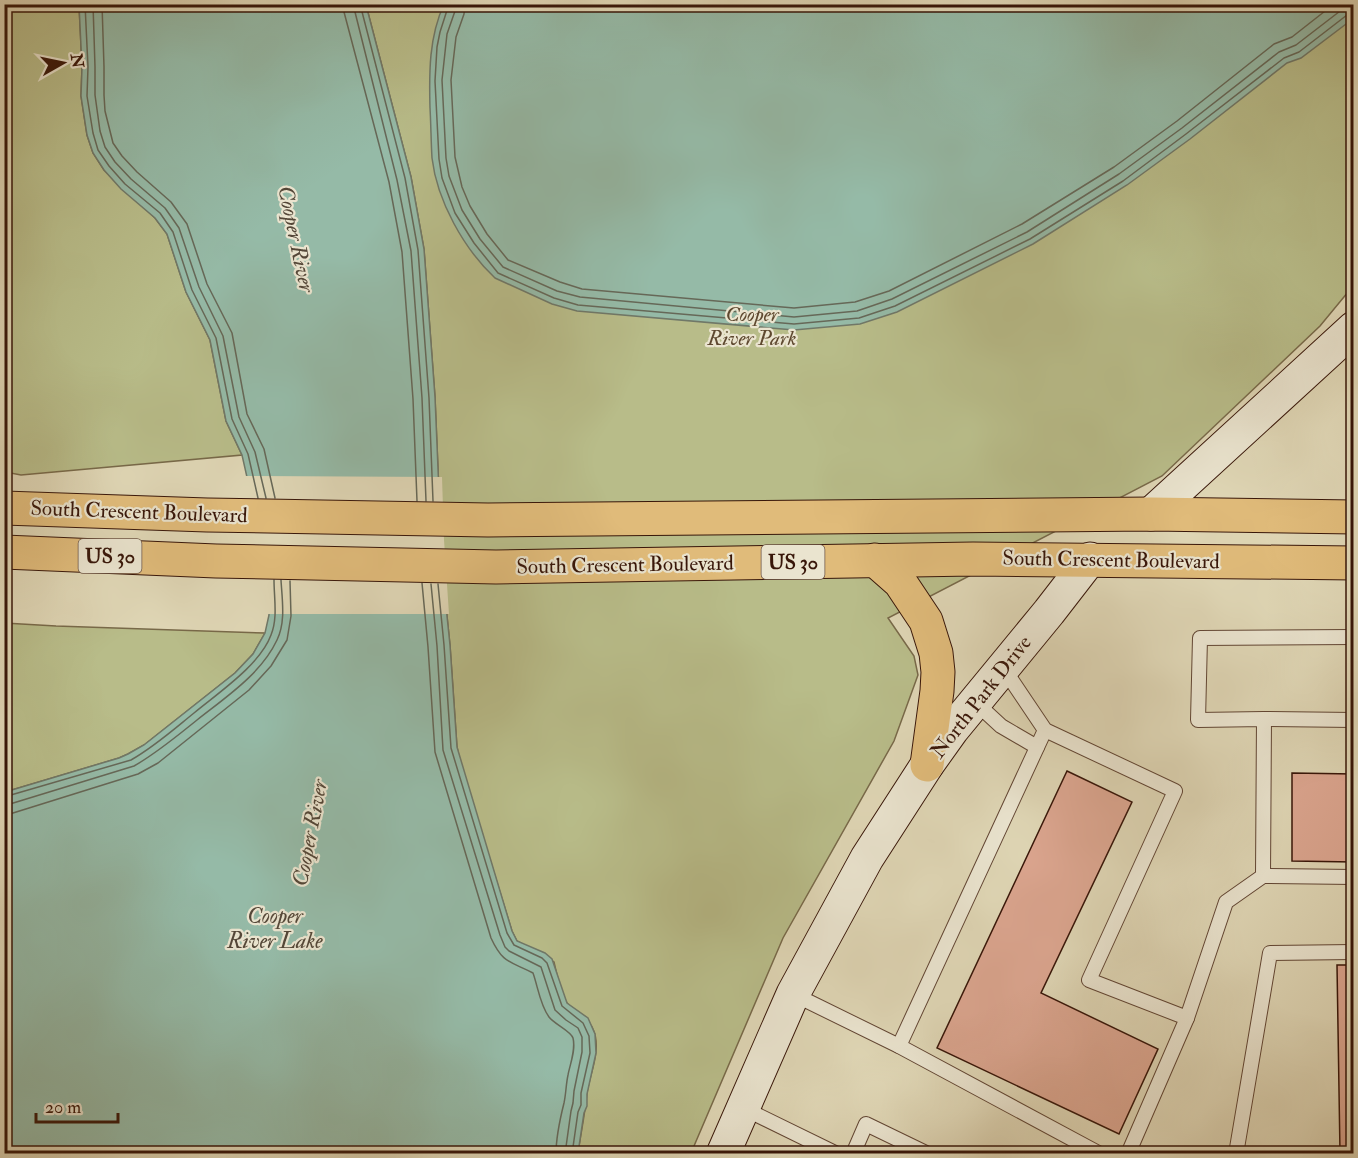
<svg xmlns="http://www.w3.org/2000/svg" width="1358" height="1158" font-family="'IM FELL Double Pica',serif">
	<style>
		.green { fill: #b8bc89; stroke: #786949; stroke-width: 1.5 }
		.water { fill: #95baa7; stroke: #707868; stroke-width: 1.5 }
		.pier { fill: #dfd6b5 }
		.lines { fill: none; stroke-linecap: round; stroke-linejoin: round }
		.shore { stroke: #666858; stroke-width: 1.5 }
		.building { fill: #dba58f; stroke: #381609; stroke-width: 1.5 }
		.lane-casing { stroke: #624634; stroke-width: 16 }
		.secondary-casing { stroke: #381609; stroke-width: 35 }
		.highway-casing { stroke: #381609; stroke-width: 35 }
		.lane { stroke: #eae4cf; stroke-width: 14 }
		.secondary { stroke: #eae4cf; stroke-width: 33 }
		.highway { stroke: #e0bb7a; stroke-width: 33 }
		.labels { text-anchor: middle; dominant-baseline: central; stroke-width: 4.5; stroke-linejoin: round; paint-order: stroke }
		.shield { fill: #eae4cf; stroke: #6d5444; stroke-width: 1.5 }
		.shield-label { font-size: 20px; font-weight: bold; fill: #381609 }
		.park-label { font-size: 21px; font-style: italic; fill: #5e482f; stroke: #eae4cf }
		.street-label { font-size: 21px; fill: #381609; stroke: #eae4cf }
		.water-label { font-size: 22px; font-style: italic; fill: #544738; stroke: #eae4cf }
	</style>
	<rect width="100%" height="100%" fill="#dfd6b5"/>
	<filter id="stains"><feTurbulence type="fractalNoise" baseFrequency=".00333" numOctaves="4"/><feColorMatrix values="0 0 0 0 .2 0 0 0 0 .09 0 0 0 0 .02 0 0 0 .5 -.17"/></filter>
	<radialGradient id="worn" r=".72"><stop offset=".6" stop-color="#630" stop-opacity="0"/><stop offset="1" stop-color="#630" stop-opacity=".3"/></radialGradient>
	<g class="green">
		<polygon points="4,5 79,5 82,67 81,96 87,135 93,153 104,170 155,218 167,234 186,292 210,340 226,421 242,455 21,475 5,472"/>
		<path d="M366 5H1353V286L1320 326 1162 476 888 618 914 656 918 675 894 741 783 938 691 1153H578C581 1133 585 1113 587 1093 590 1073 602 1049 593 1029 588 1017 574 1013 567 1003 560 992 557 975 554 962L517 941 512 931 461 766 457 747 450 645 447 616 441 540 435 397 424 249 411 177Z"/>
		<polygon points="4,623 56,626 265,633 253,654 235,673 144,745 128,754 119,758 5,792"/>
	</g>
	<g class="water">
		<path d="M444 4H1353L1354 18 1301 58 1287 63 1190 139 1127 185 1033 244 897 312 860 324 794 330 577 311 552 304 495 278C464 249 437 201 432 158 431 142 431 125 430 108 429 72 429 37 444 4Z"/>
		<polygon points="79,5 366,5 411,177 424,249 435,397 441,540 447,616 450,645 457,747 512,931 517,941 545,953 552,959 567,1003 588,1018 595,1034 596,1053 587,1094 587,1106 584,1113 578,1153 5,1154 5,792 119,758 128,754 144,745 235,673 253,654 265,633 269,615 267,566 242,455 226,421 210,340 186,292 167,234 155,218 121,189 104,170 93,153 87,135 81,96 82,67"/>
	</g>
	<polygon class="pier" points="243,476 442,477 444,540 449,614 266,614 264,567"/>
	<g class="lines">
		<g class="shore">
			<polyline points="85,4 88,67 87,96 93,133 98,150 109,166 125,184 160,213 173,232 192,290 216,338 232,419 248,454 258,498"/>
			<polyline points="93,4 95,67 95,95 100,131 105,147 115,162 131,179 165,208 179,228 199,287 223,336 239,417 255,452 266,498"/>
			<polyline points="102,4 104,67 104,95 105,111 113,143 122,156 137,172 171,202 187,224 207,284 232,333 247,414 264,449 275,498"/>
			<polyline points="344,4 344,12 389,182 402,252 413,399 417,501"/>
			<polyline points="353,4 397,180 411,251 422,398 426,501"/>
			<polyline points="360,4 405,178 418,250 429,398 433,501"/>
			<polyline points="449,4 440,32 437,47 435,81 439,159 442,178 455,213 474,243 498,273 554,298 578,305 794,324 859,318 895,306 1030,239 1123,181 1186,134 1284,58 1299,52 1347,15 1354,14"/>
			<polyline points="456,4 455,11 447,34 442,80 446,158 449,176 462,210 480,239 503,267 557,291 580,297 794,317 857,311 892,299 1027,232 1119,174 1182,128 1279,52 1296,45 1344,8 1354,6"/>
			<polyline points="465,4 464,14 456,37 451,80 455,157 462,187 470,206 487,234 508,260 560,282 582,289 794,308 855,302 889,291 1022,224 1114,167 1177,121 1274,44 1292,37 1334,4"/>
			<path d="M422 583 428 647 435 752 491 938C503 964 510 961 533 973 538 987 540 1005 549 1017 554 1024 571 1031 573 1038 576 1050 570 1064 568 1075 566 1084 566 1094 564 1103 560 1119 556 1137 556 1154"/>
			<polyline points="431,584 437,646 443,750 500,935 505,947 509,951 541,967 555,1010 566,1020 578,1028 582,1037 582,1052 574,1091 573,1103 571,1111 565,1154"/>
			<polyline points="438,584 444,645 451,748 507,933 514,945 542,958 547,963 562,1006 583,1023 589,1036 590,1053 581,1093 581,1105 578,1112 572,1154"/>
			<path d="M4 797 131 760C154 747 173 730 194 713 218 693 260 665 271 635 278 618 274 598 274 580"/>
			<path d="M4 805 10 804 134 766C157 753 177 736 197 720 226 697 261 674 277 640 286 622 282 599 281 580"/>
			<polyline points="4,814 13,813 138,774 158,763 249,690 271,666 287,640 291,616 290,581"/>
		</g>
	</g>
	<g class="building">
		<polygon points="1067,771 1132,802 1041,993 1158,1049 1119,1134 937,1048"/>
		<polygon points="1292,773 1354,774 1354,862 1292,861"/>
		<polygon points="1337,965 1354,965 1354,1154 1318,1154 1340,1153"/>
	</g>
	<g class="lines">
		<defs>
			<g id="lane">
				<polyline points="1004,669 1045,730 1175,791 1089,980 1187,1018 1128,1154"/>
				<polyline points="975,702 1001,726 1037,747"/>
				<polyline points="1264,719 1354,720"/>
				<polyline points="1263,876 1354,877"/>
				<polyline points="793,994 899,1046 1100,1154"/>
				<polyline points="1187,1018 1226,902 1263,876 1264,719 1198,720 1200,638 1354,637"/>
				<polyline points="899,1046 1045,730"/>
				<polyline points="743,1108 837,1154"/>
				<polyline points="853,1154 866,1124 928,1154"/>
				<polyline points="1236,1154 1270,953 1354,952"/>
			</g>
			<g id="secondary">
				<polyline points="1151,514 1354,328"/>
				<polyline points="723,1154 793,994 867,858 927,765 952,730 1049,612 1090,559"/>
			</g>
			<g id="highway">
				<polyline points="4,508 207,515 488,520 1151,514 1354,517"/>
				<polyline points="4,552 216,561 496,567 973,559 1354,563"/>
				<polyline points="875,560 900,582 926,621 936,653 938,672 937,691 927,765"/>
			</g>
		</defs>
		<use href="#lane" class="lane-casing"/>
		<use href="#secondary" class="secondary-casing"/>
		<use href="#highway" class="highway-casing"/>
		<use href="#lane" class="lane"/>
		<use href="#secondary" class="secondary"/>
		<use href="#highway" class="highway"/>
	</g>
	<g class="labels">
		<g class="shield">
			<rect x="78.5" y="539" width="63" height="34" rx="4.5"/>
			<rect x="761.5" y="545" width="63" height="34" rx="4.5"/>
		</g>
		<g class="shield-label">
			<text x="110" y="556">US 30</text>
			<text x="793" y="562">US 30</text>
		</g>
		<g class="park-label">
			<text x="752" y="314">Cooper<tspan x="752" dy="24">River Park</tspan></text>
		</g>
		<g class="street-label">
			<text transform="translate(139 512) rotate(2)">South Crescent Boulevard</text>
			<text transform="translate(1111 560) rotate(1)">South Crescent Boulevard</text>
			<text transform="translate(625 565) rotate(-1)">South Crescent Boulevard</text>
			<text transform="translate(981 697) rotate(-52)">North Park Drive</text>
		</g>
		<g class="water-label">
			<text transform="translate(296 239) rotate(78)">Cooper River</text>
			<text transform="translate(310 833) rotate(-79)">Cooper River</text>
			<text x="275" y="916">Cooper<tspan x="275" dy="25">River Lake</tspan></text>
		</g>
	</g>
	<rect width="1358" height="1158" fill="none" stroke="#dfd6b5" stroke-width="24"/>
	<rect x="6" y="6" width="1346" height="1146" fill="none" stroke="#381609" stroke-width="3"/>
	<rect x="12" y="12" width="1334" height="1134" fill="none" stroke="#381609" stroke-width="1.5"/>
	<g transform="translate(63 63) rotate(81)" stroke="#eae4cf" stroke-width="4.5" paint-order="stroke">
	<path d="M0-4.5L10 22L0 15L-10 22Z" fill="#381609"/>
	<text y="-9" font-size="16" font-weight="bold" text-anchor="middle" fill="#381609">N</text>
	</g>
	<path d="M36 1113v9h82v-9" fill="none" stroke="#381609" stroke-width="3"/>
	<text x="45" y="1113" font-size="18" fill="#381609" stroke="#eae4cf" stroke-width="4.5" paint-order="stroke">20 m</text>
	<rect width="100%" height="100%" filter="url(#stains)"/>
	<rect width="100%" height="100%" fill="url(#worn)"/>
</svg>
